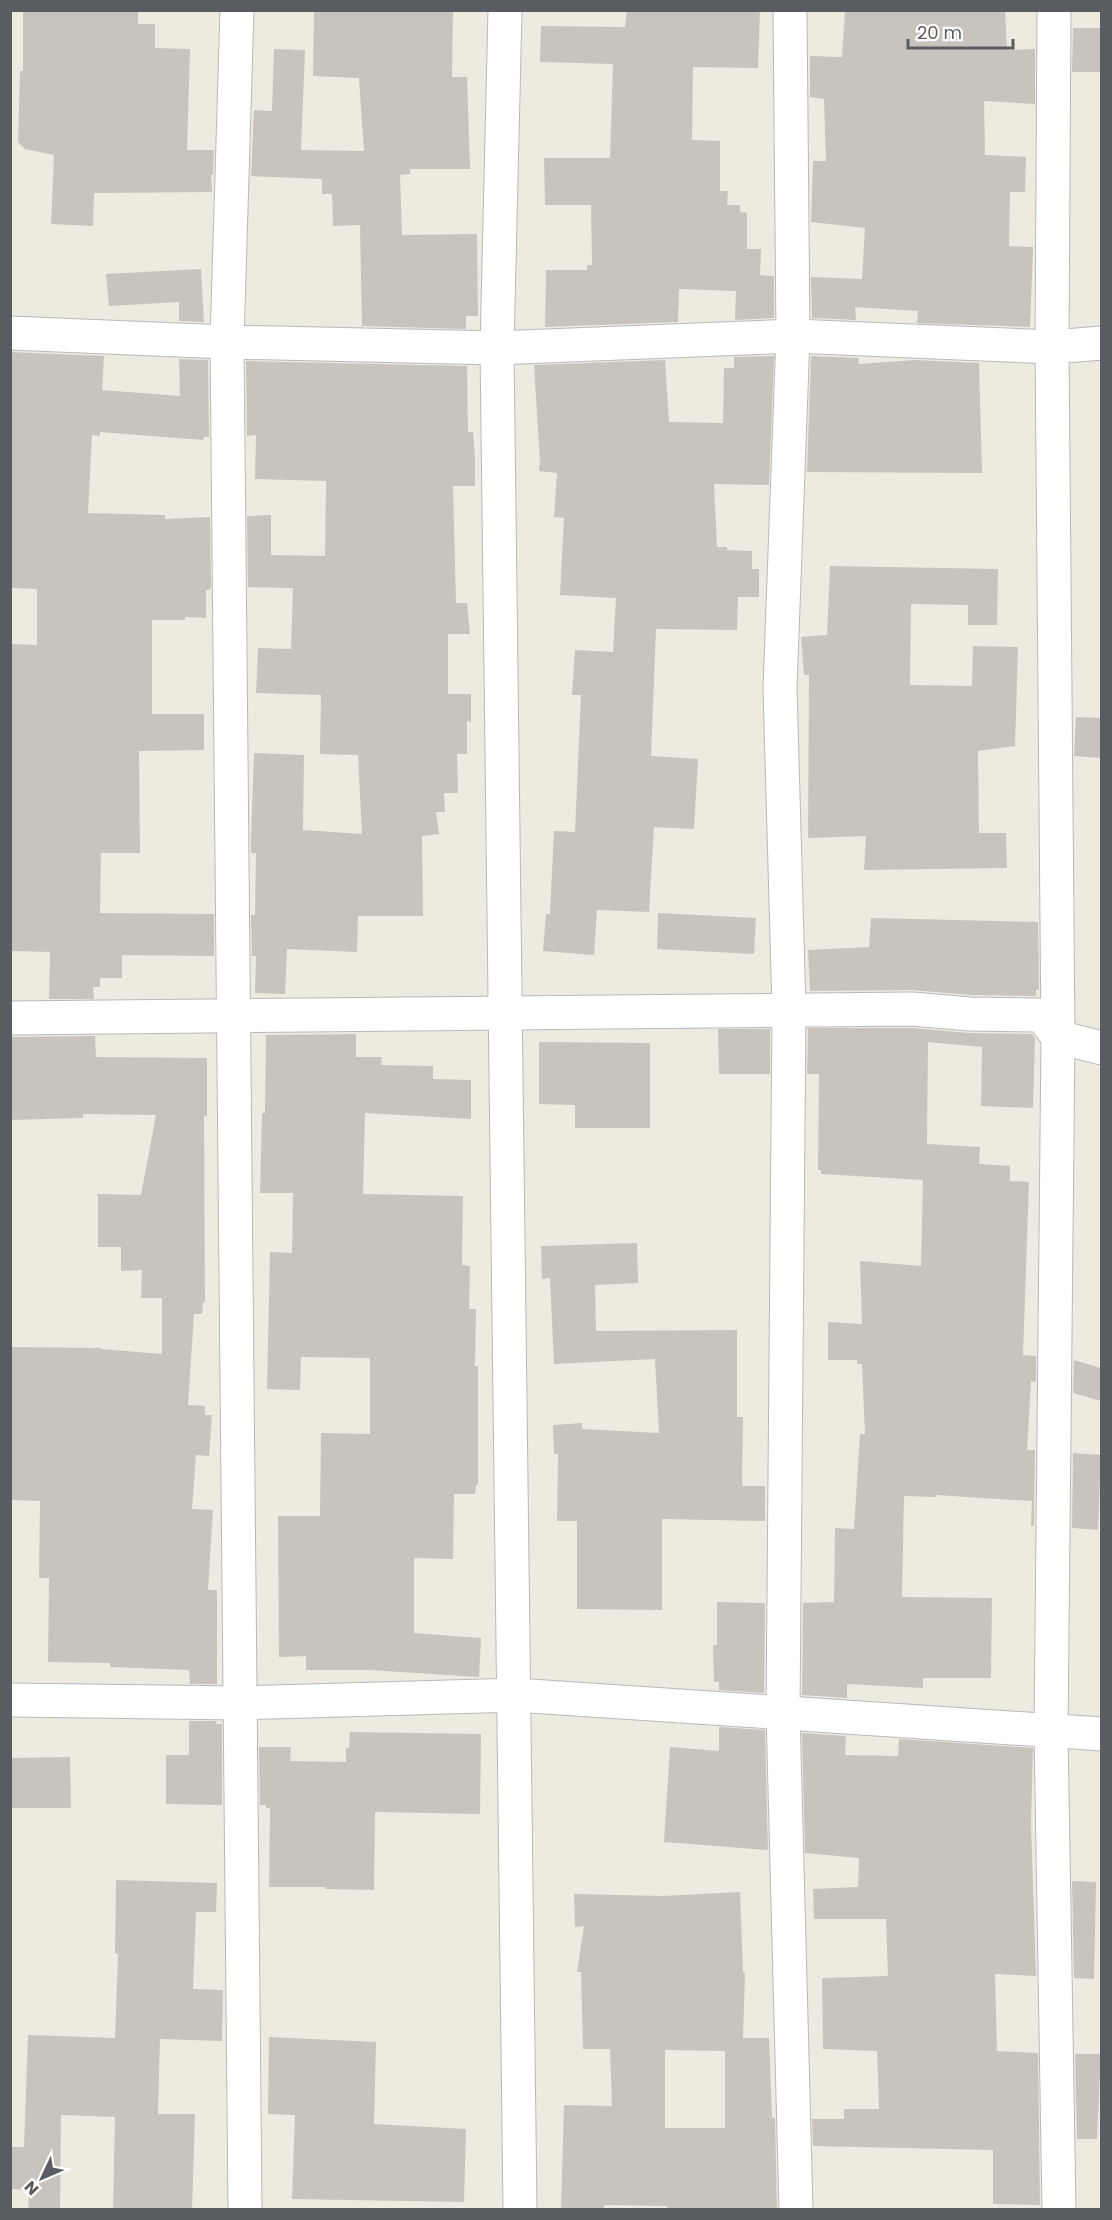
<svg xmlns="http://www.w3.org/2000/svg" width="1112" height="2220" font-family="Poppins,sans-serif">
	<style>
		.building { fill: #c8c4bd; fill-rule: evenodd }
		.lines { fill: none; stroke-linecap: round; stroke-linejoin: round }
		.minor-casing { stroke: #b6b9be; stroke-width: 35 }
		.minor { stroke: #fff; stroke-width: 33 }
	</style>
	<rect width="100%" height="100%" fill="#edeae0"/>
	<g class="building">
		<polygon points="23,10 138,10 138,24 155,24 155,48 190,49 187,150 214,150 213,175 211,175 212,192 94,193 93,226 51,224 54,155 25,149 18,142 20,71 23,71"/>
		<polygon points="314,10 453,10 452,77 467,77 470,169 410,169 410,174 400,175 402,235 477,234 478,316 466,316 466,329 362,326 360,225 333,226 332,194 322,194 322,179 251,176 254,110 272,111 274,49 305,50 301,150 364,151 359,78 313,76"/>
		<polygon points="627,10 760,10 758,68 693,67 692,140 720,141 720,191 728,191 727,205 740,205 740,212 747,213 747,249 761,249 760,275 774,276 774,318 735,320 736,291 679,289 678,322 545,327 546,270 587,270 587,265 592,265 591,205 545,205 544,158 610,158 613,64 540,62 541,26 625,27"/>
		<polygon points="845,10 1005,10 1007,50 1035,49 1035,104 984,101 985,155 1026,157 1025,192 1010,192 1009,246 1033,247 1030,327 917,323 918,311 855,307 856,320 812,318 811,277 862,279 865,228 811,222 813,161 826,161 824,99 810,97 810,56 842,57"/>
		<polygon points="1073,28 1101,28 1101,72 1072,72"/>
		<polygon points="201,269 204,322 179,321 179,302 109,306 106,274"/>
		<polygon points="10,352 104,356 102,390 180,396 179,359 208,360 209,437 204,437 203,440 100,432 100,436 92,435 88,513 165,515 165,519 210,517 211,586 210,590 206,590 206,618 185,617 185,620 152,620 152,714 204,714 204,750 139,751 140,853 101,853 100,913 214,914 214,956 122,955 122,978 100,978 100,987 93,987 94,999 49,999 50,952 10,951 10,644 37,645 37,589 10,588"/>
		<polygon points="774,356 769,485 714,484 717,547 727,547 727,550 752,551 752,569 759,569 759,597 738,597 737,630 656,629 651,756 698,759 694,829 654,827 649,912 597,910 594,955 543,951 546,914 550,914 554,831 575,832 581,695 572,695 575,650 613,652 616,598 560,595 564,518 554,517 557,473 539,471 540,461 534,365 665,360 669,422 723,423 724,368 734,368 734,357"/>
		<polygon points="811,356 858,358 859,364 915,360 979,363 982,473 807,472"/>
		<polygon points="246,361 467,366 468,432 473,432 475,458 475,486 453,486 456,603 467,603 470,634 448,634 448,694 471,694 471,722 467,721 467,754 457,754 458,793 444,793 445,812 436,812 439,834 422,836 423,916 358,916 357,952 287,949 285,994 255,993 256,956 252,956 251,915 255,915 256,853 251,853 251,839 254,753 304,755 303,830 362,834 358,755 320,754 321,695 256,693 258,648 291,649 293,588 248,587 247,516 271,515 271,555 325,556 326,481 255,479 256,435 247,436"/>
		<polygon points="830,566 998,569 997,625 968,625 968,605 911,604 910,685 972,686 973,646 1018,647 1015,746 978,751 979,833 1006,833 1007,868 864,870 866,836 808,838 809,675 804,675 801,637 827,635"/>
		<polygon points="1076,717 1101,718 1101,758 1074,756"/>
		<polygon points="658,913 756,918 754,954 657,949"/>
		<polygon points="871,918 1038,922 1039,990 1036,990 1036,996 971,995 912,990 810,991 808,950 869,947"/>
		<polygon points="808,1028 911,1028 970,1033 1032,1034 1035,1038 1033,1108 981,1106 982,1047 928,1042 927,1144 980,1147 979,1164 1010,1166 1010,1181 1029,1182 1023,1355 1036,1356 1036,1382 1031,1381 1027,1450 1035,1450 1034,1526 1031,1526 1032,1501 936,1495 936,1497 904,1496 902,1597 992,1598 991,1678 923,1678 923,1688 847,1684 847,1698 802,1695 803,1603 834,1602 835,1528 854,1529 860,1434 865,1434 862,1364 857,1364 857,1360 828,1360 828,1322 862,1324 860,1261 921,1266 923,1180 821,1174 821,1170 818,1170 819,1074 807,1074"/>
		<polygon points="718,1029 770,1029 770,1074 719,1074"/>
		<polygon points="356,1034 356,1057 382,1057 381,1065 433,1066 433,1079 471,1080 471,1119 365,1113 363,1194 463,1196 462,1265 470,1266 469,1309 476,1309 475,1366 478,1366 478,1485 476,1485 475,1494 454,1494 453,1559 414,1558 414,1633 481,1638 479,1677 369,1670 306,1670 306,1656 279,1657 278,1516 320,1516 321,1433 370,1434 370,1358 301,1357 300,1390 267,1389 270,1252 292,1253 293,1193 260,1193 262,1113 265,1113 266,1035"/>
		<polygon points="95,1036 96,1057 207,1058 207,1116 204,1116 205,1303 203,1302 202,1314 194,1314 188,1405 205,1406 205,1415 212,1415 209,1456 196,1455 192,1509 213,1510 208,1590 217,1590 217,1684 190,1684 189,1670 110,1667 110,1663 48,1662 49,1578 39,1578 40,1501 10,1500 10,1347 101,1348 101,1349 162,1354 162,1298 141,1298 142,1270 121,1271 121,1247 98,1247 98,1194 141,1195 156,1115 83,1114 83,1118 10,1120 10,1037"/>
		<polygon points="539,1042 650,1043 650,1128 575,1128 575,1105 539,1104"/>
		<polygon points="637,1243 638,1283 595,1285 596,1331 737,1330 737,1417 743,1417 742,1486 765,1486 765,1521 662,1519 662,1610 577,1609 577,1521 557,1521 558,1454 554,1454 553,1425 582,1423 582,1429 659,1433 655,1359 554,1364 550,1278 542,1279 541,1246"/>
		<polygon points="1074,1360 1101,1368 1101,1401 1073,1393"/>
		<polygon points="1073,1453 1101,1455 1098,1530 1072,1528"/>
		<polygon points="717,1602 765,1603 764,1693 719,1690 719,1682 714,1682 713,1645 717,1645"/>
		<polygon points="189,1721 216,1721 216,1724 222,1724 222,1805 166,1804 166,1755 189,1755"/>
		<polygon points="719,1727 765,1730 768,1850 664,1842 670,1747 719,1751"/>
		<polygon points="350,1732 481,1734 480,1814 375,1812 374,1890 325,1889 325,1887 269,1887 270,1808 266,1808 266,1805 260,1805 259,1747 291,1747 290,1761 346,1762 346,1748 349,1748"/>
		<polygon points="802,1733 846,1736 845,1755 898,1756 899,1739 1033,1748 1031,1823 1036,1976 995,1974 997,2051 1038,2053 1040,2205 993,2204 993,2150 813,2146 812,2119 844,2119 844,2109 879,2109 877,2051 823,2049 822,1978 888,1976 886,1919 814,1919 813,1889 858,1887 859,1858 805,1853"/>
		<polygon points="70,1757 71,1808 10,1808 10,1758"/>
		<polygon points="116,1880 217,1883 216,1912 196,1912 193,1989 223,1990 222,2041 160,2039 158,2114 195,2114 192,2210 113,2210 115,2117 61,2115 60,2210 28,2210 29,2190 11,2189 12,2147 24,2147 28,2035 115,2038 118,1954 115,1953"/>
		<polygon points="1072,1881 1096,1882 1094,1979 1074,1978"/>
		<path d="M740 1892 743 1972 745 1973 743 2038H769L772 2118H775L777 2210H667V2206L604 2205V2210H561L564 2105 612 2106 610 2049H583L581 1972H577L584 1926 575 1927 574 1894 663 1896ZM665 2050 725 2051V2128H665Z"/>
		<polygon points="269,2037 376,2042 374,2124 466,2129 464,2202 292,2199 295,2115 268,2114"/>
		<polygon points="1075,2054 1101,2054 1097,2139 1077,2139"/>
	</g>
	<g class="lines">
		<defs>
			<g id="minor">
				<polyline points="237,10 227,342 245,2210"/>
				<polyline points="505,10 497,348 520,2210"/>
				<polyline points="790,10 793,336 780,688 789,1009 783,1712 796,2210"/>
				<polyline points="1054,10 1052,347 1058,1037 1051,1731 1059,2210"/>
				<polyline points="10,333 227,342 497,348 793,336 1052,347 1102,343"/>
				<path d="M10 1018C311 1017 611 1010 912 1009L970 1014 1041 1015 1058 1037 1102 1048"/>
				<polyline points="10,1700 239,1703 515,1695 1102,1734"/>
			</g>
		</defs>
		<use href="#minor" class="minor-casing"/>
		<use href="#minor" class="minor"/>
	</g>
	<rect width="1112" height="2220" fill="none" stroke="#595d62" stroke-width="24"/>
	<g transform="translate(42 2178) rotate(226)" stroke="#ffffff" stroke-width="4.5" paint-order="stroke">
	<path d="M0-4.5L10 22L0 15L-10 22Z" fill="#595d62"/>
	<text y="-9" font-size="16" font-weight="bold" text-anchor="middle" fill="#595d62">N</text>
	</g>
	<path d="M908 39v9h105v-9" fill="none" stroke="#595d62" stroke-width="3"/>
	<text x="917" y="39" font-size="18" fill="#595d62" stroke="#ffffff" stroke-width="4.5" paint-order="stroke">20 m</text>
</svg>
